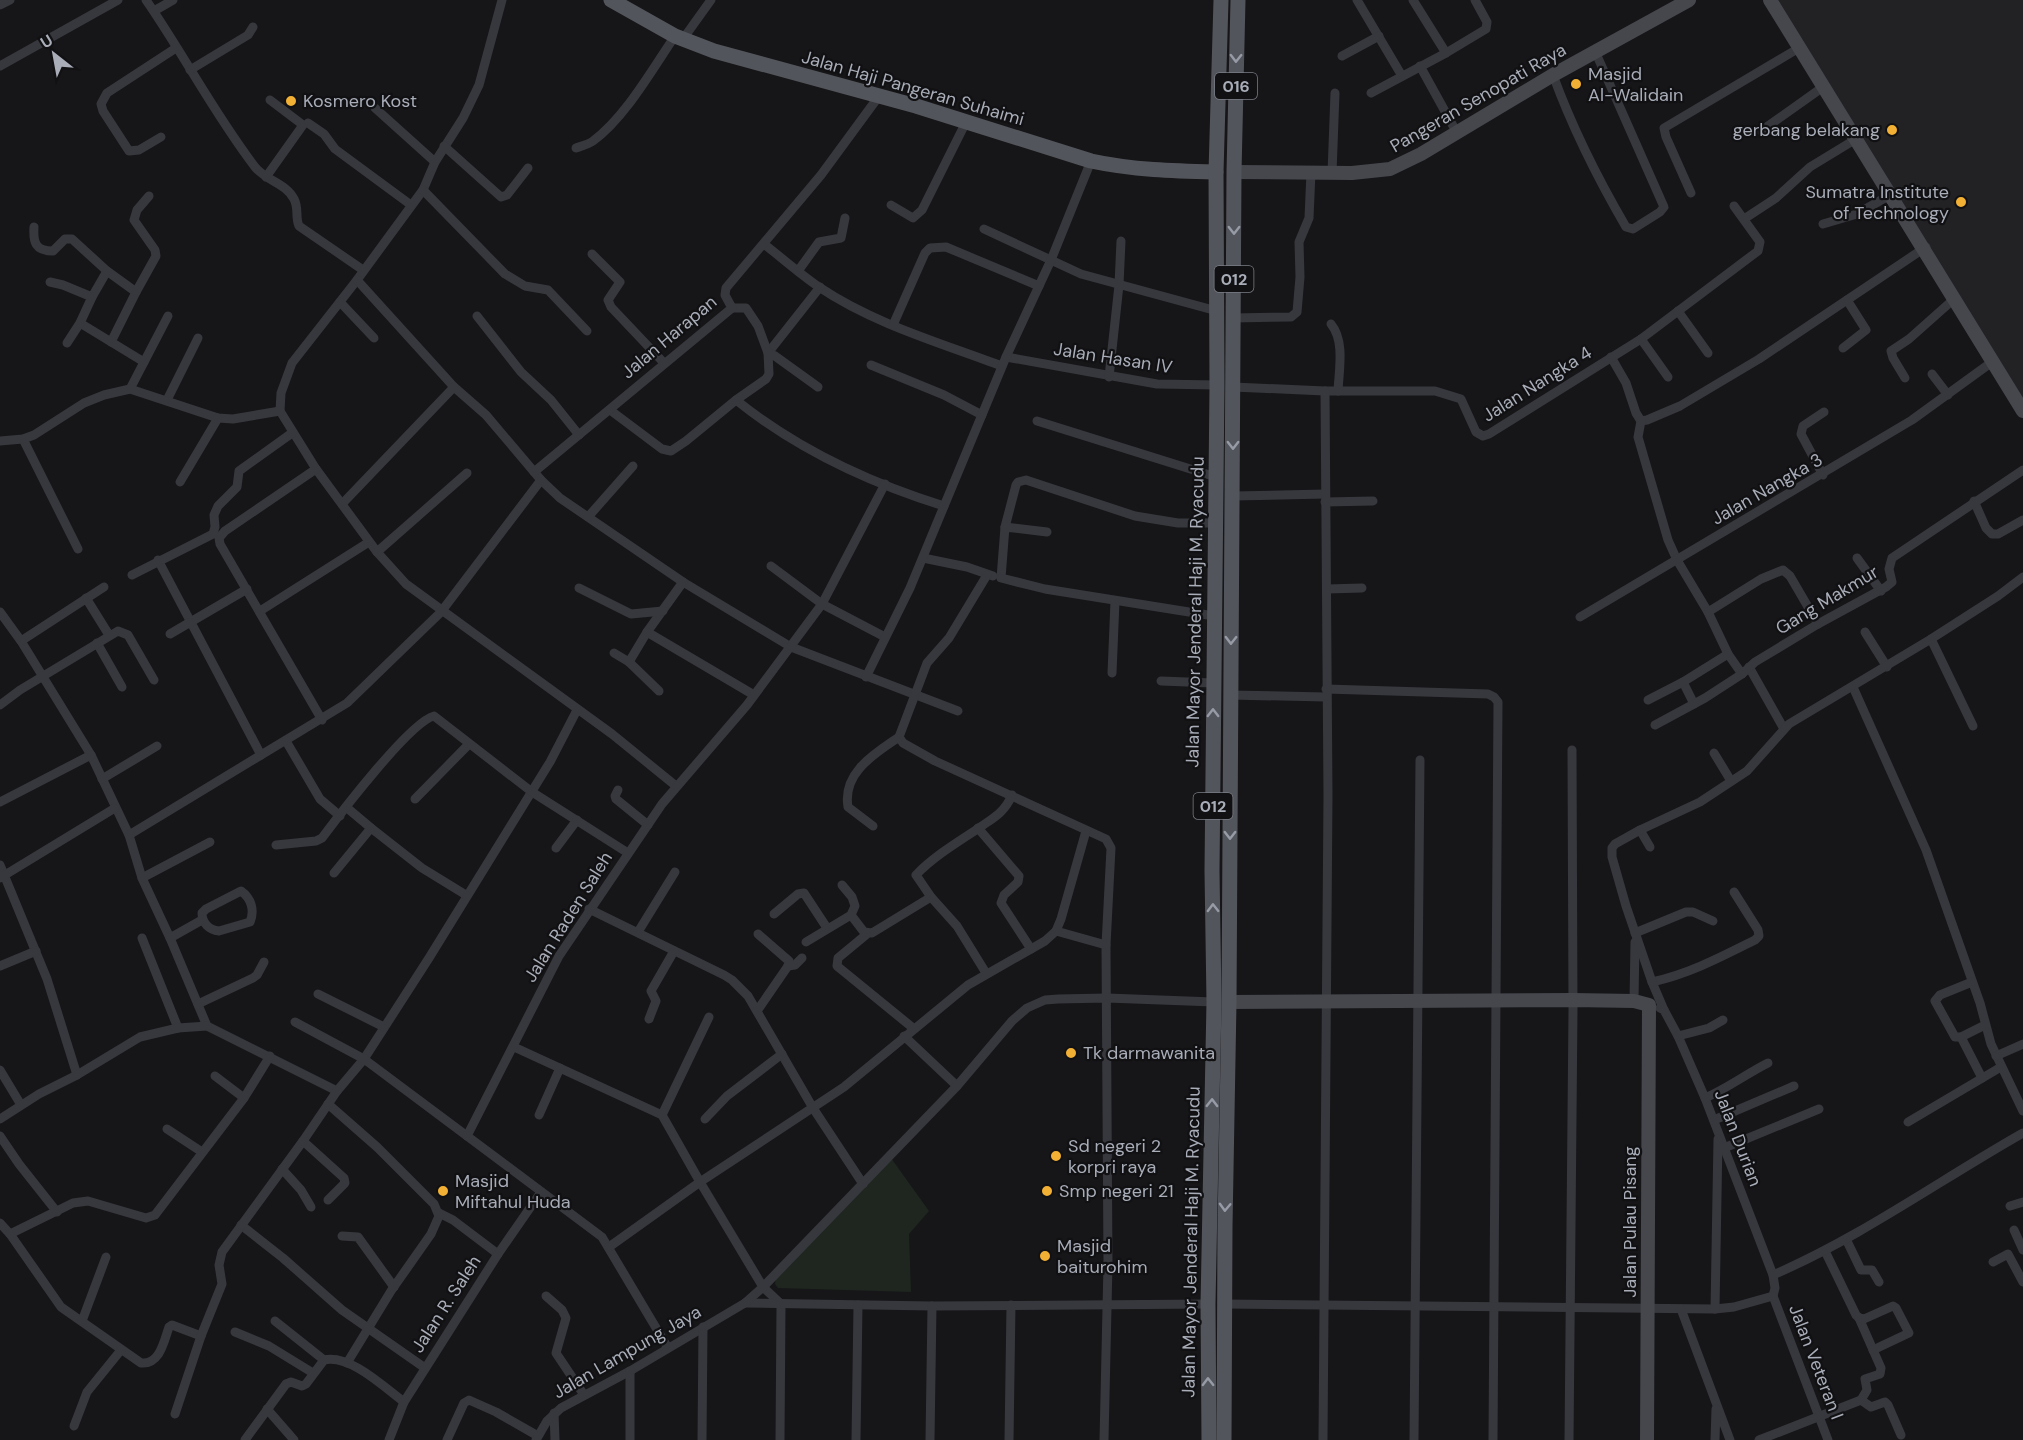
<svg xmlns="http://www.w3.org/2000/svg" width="2023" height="1440" font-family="'DM Sans',sans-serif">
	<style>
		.built { fill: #222225 }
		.green { fill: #1e261f }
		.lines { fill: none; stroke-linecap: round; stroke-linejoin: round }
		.street { stroke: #37383d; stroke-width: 9 }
		.secondary { stroke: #45474d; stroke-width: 14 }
		.primary { stroke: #53555c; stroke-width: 15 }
		.oneway { stroke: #979ba6 }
		.poi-dot { fill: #f2b134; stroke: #111113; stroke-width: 2 }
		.labels { text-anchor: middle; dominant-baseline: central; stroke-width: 4.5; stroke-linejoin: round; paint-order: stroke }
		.shield { fill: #111113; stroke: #7b7e86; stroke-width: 1.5 }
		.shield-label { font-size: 16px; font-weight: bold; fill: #a8adb8 }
		.poi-label { font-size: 18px; fill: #a8adb8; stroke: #111113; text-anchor: start }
		.street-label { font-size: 18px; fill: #a8adb8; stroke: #111113 }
	</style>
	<rect width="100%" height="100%" fill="#161618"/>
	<polygon class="built" points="1773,0 2023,0 2023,403"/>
	<polygon class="green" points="891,1158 929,1211 909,1234 911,1292 778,1288 775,1284 776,1278"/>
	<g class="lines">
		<g class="street">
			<path d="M146 0C184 55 215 115 255 167 266 181 286 183 294 199 299 208 295 217 299 226L363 270"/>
			<polyline points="502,0 479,85 463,118 435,162 423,190 357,280 292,363 281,393 280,411 316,469 377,552 406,584 612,734 676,786"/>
			<polyline points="1357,0 1402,76"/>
			<polyline points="1413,0 1446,53"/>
			<polyline points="0,5 10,0"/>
			<polyline points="154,11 173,0"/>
			<polyline points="683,39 711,0"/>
			<polyline points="1342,56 1379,36"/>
			<polyline points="0,66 118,0"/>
			<polyline points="1420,66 1457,133"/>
			<polyline points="190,70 248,35 253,27"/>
			<path d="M1553 75C1572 127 1598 179 1626 227L1633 229 1660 212 1664 207 1595 51"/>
			<polyline points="1371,93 1446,53 1486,29 1487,22 1475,0"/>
			<polyline points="375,108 435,162"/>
			<polyline points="308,123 324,134 335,149 411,205"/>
			<polyline points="1761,131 1823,87"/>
			<polyline points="161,137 139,150 129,151 103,111 101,104 107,93 176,48"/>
			<polyline points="444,146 501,197 507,195 528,168"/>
			<path d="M576 148C582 146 589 144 593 141 625 118 653 68 675 36"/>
			<polyline points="1332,173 1335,93"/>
			<polyline points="266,177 303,125 270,100"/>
			<polyline points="423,190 505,274 525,286 548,290 587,331"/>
			<polyline points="1691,193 1666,137 1664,128 1799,48"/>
			<polyline points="891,205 913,218 922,210 966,122"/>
			<polyline points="1744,219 1776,198 1810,167 1856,139"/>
			<polyline points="1823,224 1857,214 1890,195"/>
			<path d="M34 227C33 242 35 251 53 251L65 239H72L107 271"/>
			<polyline points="984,229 1081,274 1217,311"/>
			<path d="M764 244C782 258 800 274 819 287 874 324 941 343 1002 366"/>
			<polyline points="592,254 620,282 608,300 611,307 664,363"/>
			<polyline points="798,271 819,242 841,238 845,218"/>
			<polyline points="357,280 454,387 486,415 541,480 560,498 683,582 791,647 958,711"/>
			<polyline points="50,282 63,285 92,297 107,271 136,292 111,342"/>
			<path d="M820 287 768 353 769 374 766 379 736 400C797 449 870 483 944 506"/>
			<polyline points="136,292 156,256 155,250 134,220 137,210 149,196"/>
			<polyline points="340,302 374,338"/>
			<polyline points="732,308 746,308 758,326 768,353 775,356 818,387"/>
			<polyline points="1678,311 1708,353"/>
			<polyline points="477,316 521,372 551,400 579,435"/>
			<polyline points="1233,318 1291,317 1297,312 1300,277 1299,242 1309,218 1311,172"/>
			<polyline points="80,323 144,362"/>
			<path d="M1331 324C1345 341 1339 370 1338 391"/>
			<polyline points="893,325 925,253 930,248 946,247 1039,286"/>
			<polyline points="1641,339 1668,377"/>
			<polyline points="67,343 80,323 92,297"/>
			<polyline points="1843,348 1866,330 1847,300"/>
			<polyline points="1006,357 1157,384 1217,385"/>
			<polyline points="1611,357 1626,383 1636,413 1641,421 1647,420 1680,406 1759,359 1926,247"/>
			<polyline points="871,365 944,395 982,415"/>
			<polyline points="1932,374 1948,395"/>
			<polyline points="1109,377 1119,285 1121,241"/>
			<polyline points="1905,378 1893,358 1891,351 1909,339 1954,299"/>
			<polyline points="1233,387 1325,391 1435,391 1461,399 1476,432 1483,436 1489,434 1641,339 1758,251 1760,242 1734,206"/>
			<polyline points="130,389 168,316"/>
			<polyline points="167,400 198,338"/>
			<polyline points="610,410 662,449 671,451 686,441 736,400"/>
			<polyline points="1037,421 1216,477"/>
			<polyline points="1641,421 1638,437 1668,540 1677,560 1708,612 1728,654 1742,674"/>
			<polyline points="23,439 78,549"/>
			<polyline points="0,441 23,439 34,435 84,403 104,395 130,389 218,418 233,419 280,411"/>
			<polyline points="316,469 225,531 219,538 220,544 322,720"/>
			<polyline points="534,472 732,308 725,295 726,288 821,175 879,96"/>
			<polyline points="1823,475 1801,434 1803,426 1824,412"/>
			<polyline points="180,482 218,418"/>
			<polyline points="1233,496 1325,494"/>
			<polyline points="1974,501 1986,528 1992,534 1998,534 2023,520"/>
			<polyline points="1325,502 1373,501"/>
			<polyline points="342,504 454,387"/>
			<polyline points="588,517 633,466"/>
			<polyline points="1005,527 1016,485 1018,482 1026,480 1135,516 1178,523 1215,523"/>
			<polyline points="1047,532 1005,527 1001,578 1045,589 1214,616"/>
			<polyline points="377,552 467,473"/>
			<polyline points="923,558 967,567 993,576"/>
			<polyline points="1857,558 1881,591"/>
			<polyline points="158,560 261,755"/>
			<polyline points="771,566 822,604 885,637"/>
			<polyline points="132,575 213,534 215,527 214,515 218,506 237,487 239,471 292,433"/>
			<polyline points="987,575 949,638 927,663 899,737 903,743 935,761 1106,839 1111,848 1106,945 1108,1264 1104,1440"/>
			<polyline points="683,582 647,632 754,695"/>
			<polyline points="579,588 631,614 663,611"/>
			<polyline points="1327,589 1362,588"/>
			<polyline points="86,598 109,635"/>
			<polyline points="260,611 369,542"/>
			<polyline points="0,612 21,641 91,755 129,835 142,878 170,938 207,1026 337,1091 364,1059 429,958 550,762 577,710"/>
			<polyline points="1708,612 1761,579 1783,570 1790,576 1818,624"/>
			<polyline points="1580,617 1912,420 1992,362"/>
			<polyline points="1865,632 1887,667"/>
			<polyline points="170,634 247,589"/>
			<polyline points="1931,639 1973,726"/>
			<polyline points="21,641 104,587"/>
			<polyline points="97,643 122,687"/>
			<polyline points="614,653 629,662 647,632"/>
			<polyline points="629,662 659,691"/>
			<polyline points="1749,667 1784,729"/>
			<polyline points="1112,673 1115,601"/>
			<polyline points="866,677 910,588 1006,357 1051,260 1091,161"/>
			<polyline points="1161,681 1213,683"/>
			<polyline points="1683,682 1694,704"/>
			<polyline points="1853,687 1926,850 1980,1003 1991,1044 2023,1111"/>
			<polyline points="1326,689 1488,694 1494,697 1498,702 1493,1440"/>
			<polyline points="1230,695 1326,697"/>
			<polyline points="1648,700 1683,682 1728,654"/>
			<polyline points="0,705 20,690 118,631 128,635 154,680"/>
			<polyline points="1655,725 1705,698 1742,674 1755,662 1818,624 1886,587 1892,582 1889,569 1892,558 2023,470"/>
			<polyline points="286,741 320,799 340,816"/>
			<polyline points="1714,753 1731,781"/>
			<polyline points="102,779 157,746"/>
			<polyline points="618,790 615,796 616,799 648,825"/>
			<polyline points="415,799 469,744"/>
			<polyline points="0,802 91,755"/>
			<polyline points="346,807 371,828"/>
			<path d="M873 826 848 807C842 772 876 753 899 737"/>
			<polyline points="978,828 1019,876 1018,882 1004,895 1001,903 1031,949"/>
			<polyline points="1640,830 1650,847"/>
			<polyline points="129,835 347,703 441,612 541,480"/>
			<path d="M276 845 316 841 322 838C340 814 410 722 434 716L532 792 628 853"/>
			<polyline points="556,848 577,820"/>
			<polyline points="0,865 47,979 77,1075"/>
			<polyline points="334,873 371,828 422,868 466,895"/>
			<polyline points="0,878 115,808"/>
			<polyline points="142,878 210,842"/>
			<polyline points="842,885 852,897 855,906 851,915"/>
			<path d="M241 891C251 898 255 910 250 922L219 931C209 930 202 923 202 913L206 909Z"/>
			<polyline points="589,909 724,975 732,980 748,996 813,1108 863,1184"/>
			<polyline points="774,914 798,894 804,893 827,928"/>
			<polyline points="1056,931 1106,945"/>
			<polyline points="638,932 675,872"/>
			<polyline points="1635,933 1686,912 1693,912 1713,921"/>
			<polyline points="758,934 789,961 788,966"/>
			<polyline points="867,934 838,958 837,966 913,1028"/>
			<polyline points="142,938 178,1028"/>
			<polyline points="170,938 202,920"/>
			<polyline points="806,942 851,915 864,932 872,933 931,897"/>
			<polyline points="0,966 36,951"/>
			<path d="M986 973 957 926 931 897 916 875C932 858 956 843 976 830 991 819 1004 814 1012 795"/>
			<path d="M1652 982C1689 974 1721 957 1755 940L1759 936 1758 930 1734 892"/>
			<polyline points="1972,982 1940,995 1935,1001 1955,1037 1961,1037 1985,1025"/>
			<polyline points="318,994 384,1027"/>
			<polyline points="1634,1001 1635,942"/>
			<polyline points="198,1004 253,978 257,975 264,962"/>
			<polyline points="1660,1008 1664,1010 1678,1036 1705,1098 1773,1275 1775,1288 1773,1296"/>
			<polyline points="1664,1010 1652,982 1626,906 1612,857 1612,848 1615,844 1640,830 1700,802 1747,771 1789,724 1931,639 1998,596 2023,577"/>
			<polyline points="757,1011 788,966 795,965 802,958"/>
			<polyline points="649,1019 656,1001 651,991 674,951"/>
			<polyline points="295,1022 364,1059 602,1237 668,1348"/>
			<polyline points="904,1036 957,1086"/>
			<polyline points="1678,1036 1709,1028 1723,1020"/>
			<polyline points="1961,1037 1982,1078"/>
			<polyline points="514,1047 662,1115 700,1182 763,1287 781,1304 780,1440"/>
			<polyline points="1996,1056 2023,1044"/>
			<polyline points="0,1070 21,1105"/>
			<polyline points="215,1076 244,1098"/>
			<path d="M1705 1098C1728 1088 1746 1074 1768 1063"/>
			<polyline points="328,1104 377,1147 434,1204 439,1216 431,1234 391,1291 347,1363"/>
			<polyline points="539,1115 560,1068"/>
			<polyline points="662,1115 709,1017"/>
			<polyline points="0,1119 39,1094 77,1075 140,1037 178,1028 207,1026"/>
			<polyline points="705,1119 727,1096 782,1054"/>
			<polyline points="1714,1120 1794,1086"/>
			<polyline points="1908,1122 2001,1067"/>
			<polyline points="167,1129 202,1152"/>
			<polyline points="0,1136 19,1164 57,1212"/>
			<polyline points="467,1136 559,956 662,804 747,705 822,604 885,484"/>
			<polyline points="303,1141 344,1178 345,1183 328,1200"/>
			<polyline points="1724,1148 1819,1109"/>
			<polyline points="282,1169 301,1190 311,1207"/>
			<polyline points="2010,1206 2023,1202"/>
			<polyline points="439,1213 453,1220 498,1254"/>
			<path d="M0 1223 10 1234 61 1307 141 1363C160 1365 164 1341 169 1327L172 1325 201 1336 175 1414"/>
			<polyline points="241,1225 283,1258 342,1310 425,1368"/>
			<polyline points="2014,1230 2023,1250"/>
			<polyline points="10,1234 73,1203 88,1201 146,1218 155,1215 244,1098 270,1056"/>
			<polyline points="342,1236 358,1237 394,1287"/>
			<polyline points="1846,1239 1861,1270 1872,1270 1879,1282"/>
			<polyline points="609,1247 700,1182 844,1087 968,985 1045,941 1056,931 1061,919 1086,831"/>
			<polyline points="1825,1251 1856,1315 1859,1318 1881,1368 1880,1374 1865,1379 1867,1390 1861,1400"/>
			<polyline points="1993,1262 2008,1254 2023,1282"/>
			<path d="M1773 1275C1861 1237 1940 1180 2023 1133"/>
			<polyline points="546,1296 562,1310 566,1318 556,1353 584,1395"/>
			<polyline points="1773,1296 1828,1440"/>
			<polyline points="745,1303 932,1306 1208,1304"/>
			<polyline points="1225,1304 1715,1309 1734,1307 1773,1296"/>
			<polyline points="1681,1309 1730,1440"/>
			<polyline points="1715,1309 1718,1139"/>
			<polyline points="1859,1318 1864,1319 1893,1306 1896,1308 1909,1333 1873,1350"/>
			<polyline points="82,1321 106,1257"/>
			<polyline points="275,1321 324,1360"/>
			<polyline points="235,1332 269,1346 313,1373"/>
			<polyline points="201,1336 222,1284 219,1265 222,1252 303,1141 337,1091"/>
			<polyline points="267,1409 294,1440"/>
			<polyline points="554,1413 555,1440"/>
			<polyline points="74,1426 87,1392 121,1350"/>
			<path d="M245 1440 286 1384 291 1382 302 1386 306 1384 324 1360C350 1354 384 1387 404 1402"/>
			<polyline points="389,1440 404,1402 498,1254 541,1192"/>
			<polyline points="447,1440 464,1403 469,1400 496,1412 538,1436"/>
			<polyline points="536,1440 547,1421 561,1408 630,1371 745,1303 763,1287 957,1086 1012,1021 1027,1008 1045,1000 1058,999 1107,998 1214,1002"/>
			<polyline points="630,1440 630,1371"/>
			<polyline points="702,1440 703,1327"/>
			<polyline points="856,1440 858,1305"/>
			<polyline points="930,1440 932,1306"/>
			<polyline points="1009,1440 1011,1305"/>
			<polyline points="1323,1440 1328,795 1325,391"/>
			<polyline points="1414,1440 1420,760"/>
			<polyline points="1569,1440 1573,1009 1572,750"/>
			<polyline points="1715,1440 1716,1409"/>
			<polyline points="1759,1440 1861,1400 1871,1407 1885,1402 1888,1405 1901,1435"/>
		</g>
		<g class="secondary">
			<polyline points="1770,0 2023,411"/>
			<polyline points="1234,172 1352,173 1390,169 1421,154 1553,75 1689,0"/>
			<polyline points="1229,1002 1573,1000 1634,1001 1649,1005 1647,1440"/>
		</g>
		<g class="primary">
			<path d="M611 0 675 36 714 51 916 106 1091 161C1133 170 1174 171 1216 172"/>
			<polyline points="1209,1440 1208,1304 1214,1002 1212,871 1217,385 1216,172 1221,0"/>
			<polyline points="1224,1440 1225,1227 1229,1002 1234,172 1238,0"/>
		</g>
	</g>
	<defs><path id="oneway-chevron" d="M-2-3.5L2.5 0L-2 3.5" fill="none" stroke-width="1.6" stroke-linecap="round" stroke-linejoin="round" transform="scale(1.5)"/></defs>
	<g class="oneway">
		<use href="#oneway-chevron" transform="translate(1236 58) rotate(91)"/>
		<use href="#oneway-chevron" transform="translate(1234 230) rotate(90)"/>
		<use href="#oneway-chevron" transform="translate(1233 445) rotate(90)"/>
		<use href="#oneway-chevron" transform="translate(1231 640) rotate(91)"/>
		<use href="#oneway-chevron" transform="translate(1213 713) rotate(-90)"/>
		<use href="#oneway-chevron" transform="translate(1230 835) rotate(90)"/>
		<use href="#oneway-chevron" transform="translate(1213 908) rotate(-91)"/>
		<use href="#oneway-chevron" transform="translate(1212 1103) rotate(-89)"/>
		<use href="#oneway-chevron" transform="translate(1225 1207) rotate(92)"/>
		<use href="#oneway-chevron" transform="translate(1208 1382) rotate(-91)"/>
	</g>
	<g class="poi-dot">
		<circle cx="1576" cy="84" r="6"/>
		<circle cx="291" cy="101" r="6"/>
		<circle cx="1892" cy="130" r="6"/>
		<circle cx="1961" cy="202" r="6"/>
		<circle cx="1071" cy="1053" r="6"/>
		<circle cx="1056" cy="1156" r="6"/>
		<circle cx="443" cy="1191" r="6"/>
		<circle cx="1047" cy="1191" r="6"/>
		<circle cx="1045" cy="1256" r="6"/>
	</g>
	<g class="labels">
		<g class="shield">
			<rect x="1215" y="73" width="42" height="26" rx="4.5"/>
			<rect x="1214.5" y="266" width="39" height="26" rx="4.5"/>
			<rect x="1193.5" y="793" width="39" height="26" rx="4.5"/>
		</g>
		<g class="shield-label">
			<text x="1236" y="86">016</text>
			<text x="1234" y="279">012</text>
			<text x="1213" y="806">012</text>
		</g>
		<g class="poi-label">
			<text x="1588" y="74">Masjid<tspan x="1588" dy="21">Al-Walidain</tspan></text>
			<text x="303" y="101">Kosmero Kost</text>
			<text x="1880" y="130" text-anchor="end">gerbang belakang</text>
			<text x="1949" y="192" text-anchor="end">Sumatra Institute<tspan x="1949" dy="21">of Technology</tspan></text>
			<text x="1083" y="1053">Tk darmawanita</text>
			<text x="1068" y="1146">Sd negeri 2<tspan x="1068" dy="21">korpri raya</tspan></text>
			<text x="455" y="1181">Masjid<tspan x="455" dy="21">Miftahul Huda</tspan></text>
			<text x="1059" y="1191">Smp negeri 21</text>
			<text x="1057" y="1246">Masjid<tspan x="1057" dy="21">baiturohim</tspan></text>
		</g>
		<g class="street-label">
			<text transform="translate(913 88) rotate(16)">Jalan Haji Pangeran Suhaimi</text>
			<text transform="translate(1478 98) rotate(-30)">Pangeran Senopati Raya</text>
			<text transform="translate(669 337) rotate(-40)">Jalan Harapan</text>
			<text transform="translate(1113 358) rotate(9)">Jalan Hasan IV</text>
			<text transform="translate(1537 384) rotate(-32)">Jalan Nangka 4</text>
			<text transform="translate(1767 489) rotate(-30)">Jalan Nangka 3</text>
			<text transform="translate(1827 600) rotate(-31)">Gang Makmur</text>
			<text transform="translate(1195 612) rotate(-89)">Jalan Mayor Jenderal Haji M. Ryacudu</text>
			<text transform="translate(568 917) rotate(-58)">Jalan Raden Saleh</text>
			<text transform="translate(1738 1138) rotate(69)">Jalan Durian</text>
			<text transform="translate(1630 1222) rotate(-90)">Jalan Pulau Pisang</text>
			<text transform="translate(1191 1242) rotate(-89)">Jalan Mayor Jenderal Haji M. Ryacudu</text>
			<text transform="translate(446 1304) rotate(-57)">Jalan R. Saleh</text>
			<text transform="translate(627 1352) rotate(-30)">Jalan Lampung Jaya</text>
			<text transform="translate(1816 1362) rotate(69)">Jalan Veteran I</text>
		</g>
	</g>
	<g transform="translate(54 54) rotate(329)" stroke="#111113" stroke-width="4.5" paint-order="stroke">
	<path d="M0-4.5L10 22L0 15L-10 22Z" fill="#a8adb8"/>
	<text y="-9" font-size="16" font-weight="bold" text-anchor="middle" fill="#a8adb8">U</text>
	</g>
</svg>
